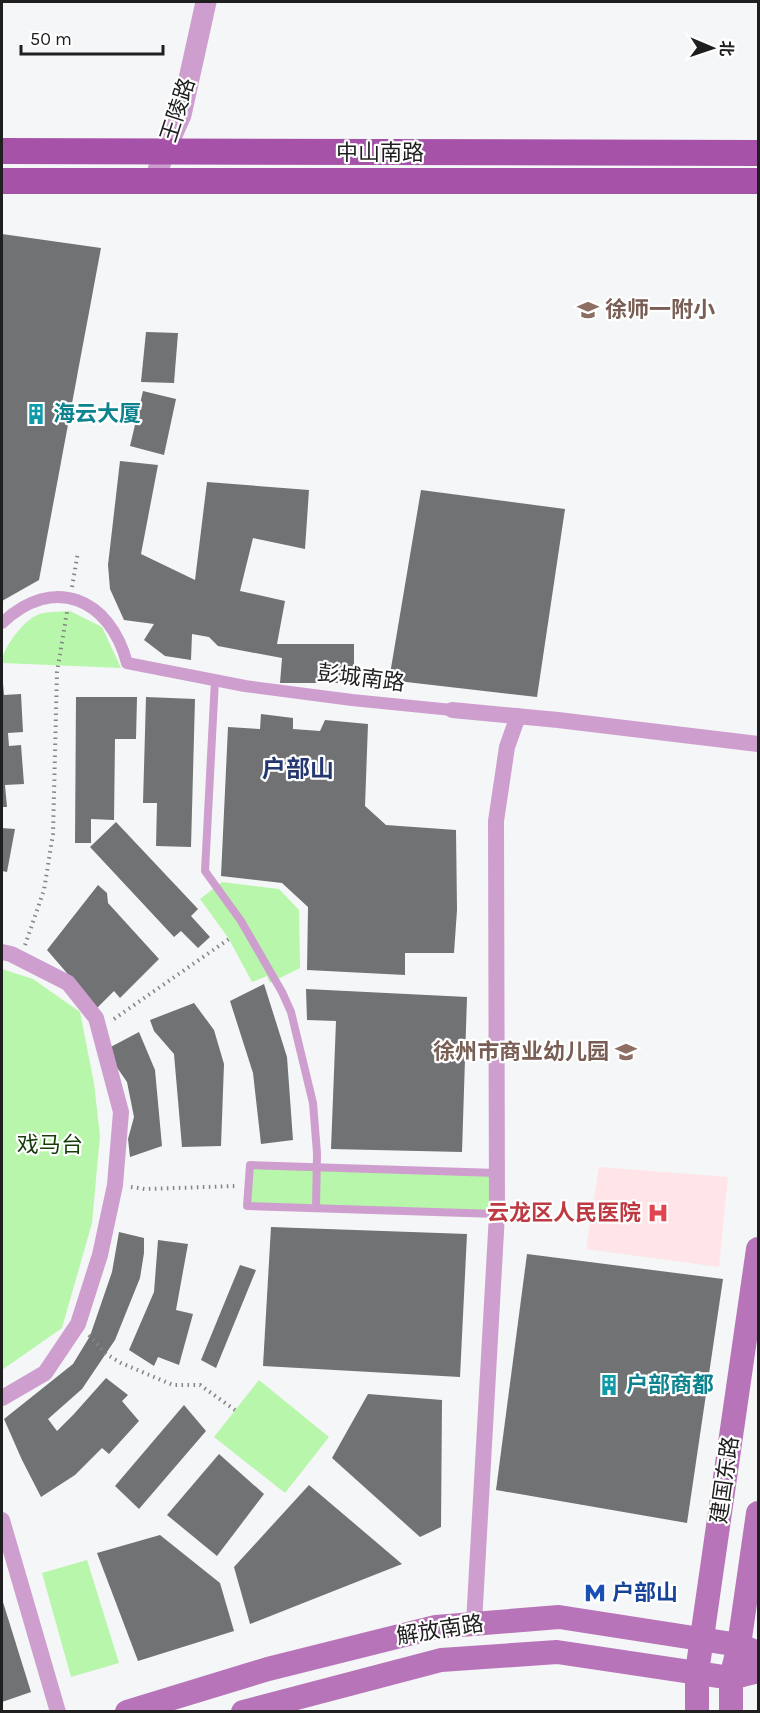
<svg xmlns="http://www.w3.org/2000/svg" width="760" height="1713" font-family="Karla,'Noto Sans SC',sans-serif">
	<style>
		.medical { fill: #ffe4e8 }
		.green { fill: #b8f6ab }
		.building { fill: #717274 }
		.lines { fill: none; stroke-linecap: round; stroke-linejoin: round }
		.path { stroke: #858586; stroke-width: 4; stroke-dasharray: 1.5 4.5; stroke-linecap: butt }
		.service { stroke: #ce9fce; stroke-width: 8 }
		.pedestrian { stroke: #ce9fce; stroke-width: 12 }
		.minor { stroke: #ce9fce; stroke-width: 16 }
		.tertiary { stroke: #ce9fce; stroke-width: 21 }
		.secondary { stroke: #b874b9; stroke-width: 24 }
		.primary { stroke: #a652a9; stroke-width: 26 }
		.labels { text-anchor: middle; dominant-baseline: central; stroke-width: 4.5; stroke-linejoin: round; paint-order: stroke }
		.street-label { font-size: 22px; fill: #1f1f20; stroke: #fff }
		.education-label { font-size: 22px; font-weight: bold; fill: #785e54; stroke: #fff; text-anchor: start }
		.culture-label { font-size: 22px; font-weight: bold; fill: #0d838f; stroke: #fff; text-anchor: start }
		.park-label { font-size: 22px; fill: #143d08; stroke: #fff }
		.health-label { font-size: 22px; font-weight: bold; fill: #be3a42; stroke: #fff; text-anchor: end }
		.transit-label { font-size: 22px; font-weight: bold; fill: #164399; stroke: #fff; text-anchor: start }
		.neighbourhood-label { font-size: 24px; font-weight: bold; fill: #25376f; stroke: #fff }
	</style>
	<rect width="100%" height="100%" fill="#f5f6f8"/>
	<polygon class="medical" points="599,1167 728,1177 719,1267 586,1249"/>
	<g class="green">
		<path d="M70 611 102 627 121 668 2 663C1 650 24 620 37 615 46 611 60 612 70 611Z"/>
		<polygon points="222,882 279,889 299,910 300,968 270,983 267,976 252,982 229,939 200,899"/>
		<polygon points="2,969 33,979 80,1012 94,1083 100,1136 92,1223 62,1328 2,1370"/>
		<polygon points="250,1165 491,1173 489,1214 247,1206"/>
		<polygon points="259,1380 329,1437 285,1493 214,1437"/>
		<polygon points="87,1560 119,1663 71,1677 42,1573"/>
	</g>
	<g class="building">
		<polygon points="2,234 101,248 39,580 2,601"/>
		<polygon points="146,332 178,333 174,383 141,382"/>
		<polygon points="143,391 176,399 164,455 130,446"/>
		<polygon points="120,461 158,465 141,554 195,580 207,482 309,490 305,549 253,538 240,591 285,601 277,644 354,644 354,666 359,683 280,683 282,658 218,646 209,637 192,634 191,660 165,656 144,640 154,624 124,620 110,589 108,565"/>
		<polygon points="421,490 565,509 537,697 389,680"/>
		<polygon points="2,683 3,683 4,695 21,694 23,732 8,733 9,746 21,745 24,784 5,785 7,807 2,807"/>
		<polygon points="76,697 137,697 136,739 115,739 114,820 91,819 91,843 75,843"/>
		<polygon points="146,697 195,699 191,847 156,846 157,803 143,803"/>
		<polygon points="261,714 293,718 293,729 320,731 325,720 368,724 365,806 386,825 456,830 457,910 454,953 405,953 405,975 307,970 308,907 282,883 221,876 228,727 260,729"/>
		<polygon points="116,822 198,909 191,916 210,937 198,948 181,931 174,937 90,847"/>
		<polygon points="2,828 15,829 7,872 2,871"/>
		<polygon points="98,885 107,893 108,903 159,959 120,998 114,991 97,1008 47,950"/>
		<polygon points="264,984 287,1057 293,1140 261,1144 253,1073 230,1001"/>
		<polygon points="306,989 467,997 462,1152 331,1149 336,1021 307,1020"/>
		<polygon points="194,1003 214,1030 224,1064 221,1146 182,1147 174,1054 154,1031 150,1020"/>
		<polygon points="139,1032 155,1070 162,1146 130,1157 128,1139 134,1117 127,1082 105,1050"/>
		<polygon points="271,1227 467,1234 460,1377 263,1366"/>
		<polygon points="119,1232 144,1238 144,1253 140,1278 115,1340 82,1389 48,1419 57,1431 74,1414 106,1378 128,1395 122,1401 139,1421 109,1454 102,1448 75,1475 41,1497 22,1460 4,1419 73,1364 90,1336 112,1272"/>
		<polygon points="158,1240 188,1244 176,1310 193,1314 179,1365 158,1357 154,1366 129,1350 154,1292"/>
		<polygon points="527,1254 723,1279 687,1523 496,1490"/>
		<polygon points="240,1265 256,1270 216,1368 201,1360"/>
		<polygon points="368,1394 442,1400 441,1527 420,1537 332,1458"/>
		<polygon points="184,1405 206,1431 139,1509 115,1486"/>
		<polygon points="219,1454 264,1494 217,1556 167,1515"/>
		<polygon points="309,1485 402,1564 250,1624 234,1567"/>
		<polygon points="160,1535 220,1583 234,1631 138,1661 97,1553"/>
		<polygon points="2,1599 31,1692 2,1702"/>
	</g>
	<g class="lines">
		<g class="path">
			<polyline points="72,587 78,552"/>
			<polyline points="25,945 44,890 53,834 57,672 67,612"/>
			<polyline points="114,1019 229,939"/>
			<polyline points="131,1187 145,1189 237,1186"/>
			<polyline points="89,1335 106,1354 121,1363 173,1385 200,1385 235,1410"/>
		</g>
		<g class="service">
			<polyline points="215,680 205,871 241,921 282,992 291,1012 313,1103 317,1153 316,1208"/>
			<polyline points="497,1214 247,1206 250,1165 497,1173"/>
		</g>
		<path class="pedestrian" d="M2 623C53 574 110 598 127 663L245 686 352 700 452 710"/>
		<g class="minor">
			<polyline points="452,710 558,720 758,744"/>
			<polyline points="2,952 11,954 68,983 96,1018 121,1112 115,1185 100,1255 78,1324 45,1373 2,1398"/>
			<polyline points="2,1520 58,1712"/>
			<polyline points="474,1623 497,1214 496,821 507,747 518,716"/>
		</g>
		<polyline class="tertiary" points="154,182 164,153 181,115 206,2"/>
		<g class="secondary">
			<polyline points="127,1712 268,1669 436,1627 559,1617 739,1645 758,1653"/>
			<polyline points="243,1712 441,1660 557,1652 731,1678 758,1671"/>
			<polyline points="697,1712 697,1672 758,1249"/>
			<polyline points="731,1712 731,1678 739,1645 758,1513"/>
		</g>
		<g class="primary">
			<polyline points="2,151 758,153"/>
			<polyline points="2,181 758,181"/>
		</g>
	</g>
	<defs>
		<symbol id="school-bare" viewBox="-9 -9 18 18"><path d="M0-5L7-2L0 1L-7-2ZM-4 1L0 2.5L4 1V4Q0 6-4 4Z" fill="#8d6e63" stroke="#fff" stroke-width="2.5" paint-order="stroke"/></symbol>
		<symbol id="building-bare" viewBox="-9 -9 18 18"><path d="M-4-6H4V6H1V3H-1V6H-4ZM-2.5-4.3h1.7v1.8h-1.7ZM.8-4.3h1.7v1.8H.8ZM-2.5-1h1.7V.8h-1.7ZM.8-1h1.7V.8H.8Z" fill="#0f9aa8" stroke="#fff" stroke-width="2.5" paint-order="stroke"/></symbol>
		<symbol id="hospital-bare" viewBox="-9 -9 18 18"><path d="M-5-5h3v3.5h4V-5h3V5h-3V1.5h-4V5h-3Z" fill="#e0444e" stroke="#fff" stroke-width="2.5" paint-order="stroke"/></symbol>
		<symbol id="metro-bare" viewBox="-9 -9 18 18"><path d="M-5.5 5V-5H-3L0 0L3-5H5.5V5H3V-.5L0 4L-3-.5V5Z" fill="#1a4fb4" stroke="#fff" stroke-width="2.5" paint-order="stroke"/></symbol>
	</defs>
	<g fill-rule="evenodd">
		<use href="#school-bare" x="573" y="295" width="30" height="30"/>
		<use href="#building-bare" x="21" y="399" width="30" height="30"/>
		<use href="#school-bare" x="611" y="1037" width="30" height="30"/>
		<use href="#hospital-bare" x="643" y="1198" width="30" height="30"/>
		<use href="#building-bare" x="594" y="1370" width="30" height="30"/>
		<use href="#metro-bare" x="580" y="1578" width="30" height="30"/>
	</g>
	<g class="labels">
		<g class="street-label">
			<text transform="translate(178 110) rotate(-72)">王陵路</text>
			<text x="380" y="153">中山南路</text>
			<text transform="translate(361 678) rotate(7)">彭城南路</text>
			<text transform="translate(725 1480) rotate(-82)">建国东路</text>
			<text transform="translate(440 1630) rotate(-9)">解放南路</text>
		</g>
		<g class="education-label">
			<text x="605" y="310">徐师一附小</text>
			<text x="609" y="1052" text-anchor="end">徐州市商业幼儿园</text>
		</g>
		<g class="culture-label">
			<text x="53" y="414">海云大厦</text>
			<text x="626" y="1385">户部商都</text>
		</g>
		<g class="park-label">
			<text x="50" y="1145">戏马台</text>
		</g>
		<g class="health-label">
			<text x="641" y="1213">云龙区人民医院</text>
		</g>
		<g class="transit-label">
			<text x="612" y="1593">户部山</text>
		</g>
		<g class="neighbourhood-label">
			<text x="298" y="769">户部山</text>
		</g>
	</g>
	<rect width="760" height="1713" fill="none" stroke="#1f1f20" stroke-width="6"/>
	<g transform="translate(712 48) rotate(92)" stroke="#ffffff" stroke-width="4.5" paint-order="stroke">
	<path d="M0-4.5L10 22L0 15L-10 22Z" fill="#1f1f20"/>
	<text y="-9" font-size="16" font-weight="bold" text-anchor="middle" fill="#1f1f20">北</text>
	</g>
	<path d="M21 45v9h142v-9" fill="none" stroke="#1f1f20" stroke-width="3"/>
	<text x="30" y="45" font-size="18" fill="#1f1f20" stroke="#ffffff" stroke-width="4.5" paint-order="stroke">50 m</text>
</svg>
